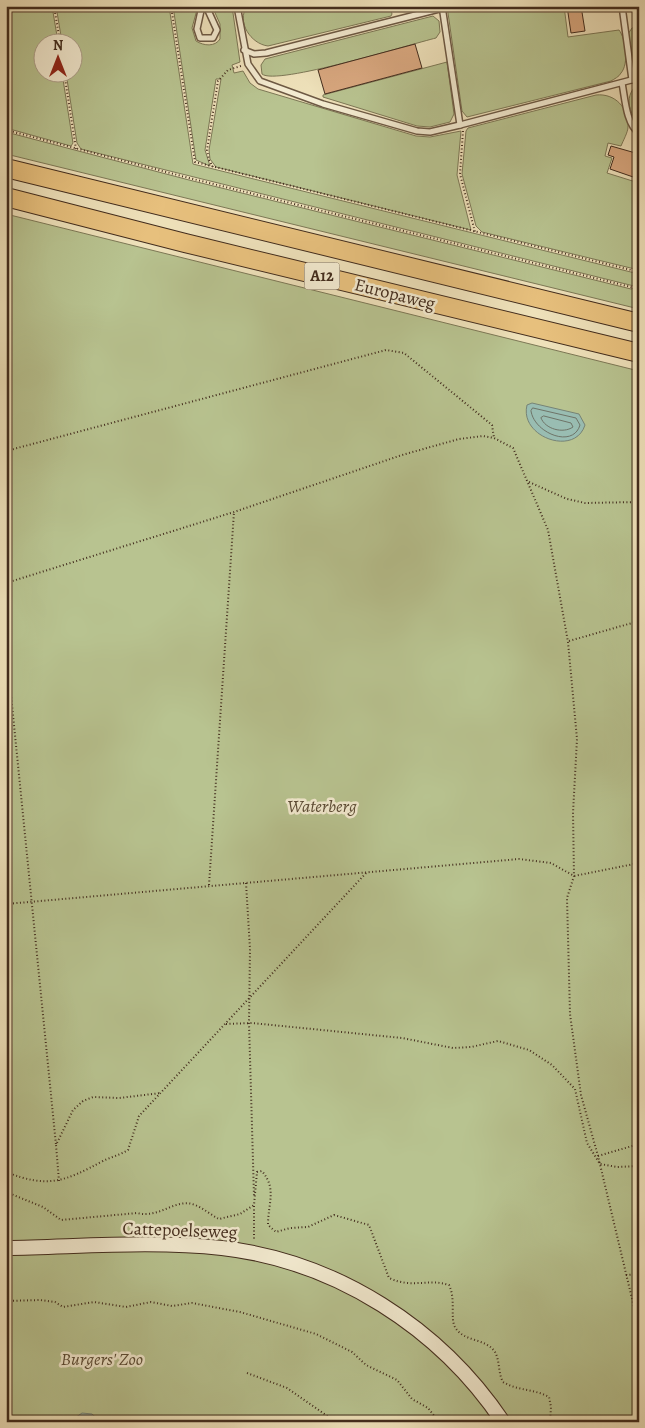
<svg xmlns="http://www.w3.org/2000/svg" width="645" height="1428" font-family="Alegreya,serif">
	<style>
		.green { fill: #b8c390; stroke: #7d7856 }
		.water { fill: #99bdb2; stroke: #768376 }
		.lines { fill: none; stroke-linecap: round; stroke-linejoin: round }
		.shore { stroke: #6e7468; stroke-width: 1 }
		.building { fill: #d8a77f; stroke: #422c1d }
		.lane-casing { stroke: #6d5944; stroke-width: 8 }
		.secondary-casing { stroke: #422c1d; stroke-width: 16 }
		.highway-casing { stroke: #422c1d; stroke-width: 20 }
		.path { stroke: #422c1d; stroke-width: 2; stroke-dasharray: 1 2.5; stroke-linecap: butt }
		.lane { stroke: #f4ecd2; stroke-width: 5 }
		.secondary { stroke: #f4ecd2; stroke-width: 14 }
		.highway { stroke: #e7c07d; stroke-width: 18 }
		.labels { text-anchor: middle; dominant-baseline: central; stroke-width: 5; stroke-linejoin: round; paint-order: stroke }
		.shield { fill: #f4ecd2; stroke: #776653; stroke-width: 1 }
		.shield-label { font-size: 16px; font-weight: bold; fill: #422c1d }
		.street-label { font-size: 18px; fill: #422c1d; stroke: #f4ecd2 }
		.park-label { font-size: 18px; font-style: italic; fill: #5a4a34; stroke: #f4ecd2 }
	</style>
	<rect width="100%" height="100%" fill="#eee1ba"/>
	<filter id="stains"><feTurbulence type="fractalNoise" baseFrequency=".004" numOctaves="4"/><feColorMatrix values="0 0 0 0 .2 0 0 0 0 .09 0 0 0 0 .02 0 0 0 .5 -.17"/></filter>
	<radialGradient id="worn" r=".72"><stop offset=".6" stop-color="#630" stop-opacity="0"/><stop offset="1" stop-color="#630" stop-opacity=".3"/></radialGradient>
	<g class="green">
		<polygon points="6,6 52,6 58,42 42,42 42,72 62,73 73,143 71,146 6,128"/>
		<polygon points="56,6 169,6 193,164 639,274 639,309 6,154 6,132 189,180 631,289 638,287 81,149 77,143 66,73 72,72 72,42 62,42"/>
		<path d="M173 6H198L192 28 196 41C204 46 215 47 220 39V24L212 6H232L240 62 232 65 234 73 243 71 250 83 258 89 416 136 430 137 461 131 457 175 471 230 216 167 210 159 209 150 221 79H216L205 150 210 166 196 160Z"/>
		<path d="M247 6H390L392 14 391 16 268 46C251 44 236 22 247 6Z"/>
		<path d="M447 6H564L568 37 619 30C626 39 629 64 621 73 619 77 614 79 611 81L467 117 462 111Z"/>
		<path d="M433 16 439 21 440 32 436 38C411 44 276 86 262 74L261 65 265 59Z"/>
		<polygon points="639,26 639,64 633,58 628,34 632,28"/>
		<polygon points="447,62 454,114 450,122 430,127 417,126 323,97 323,95"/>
		<path d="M639 84V125C629 113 623 94 639 84Z"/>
		<path d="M596 95C615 93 629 108 628 127 628 132 623 141 621 146L608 143 605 156 612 158 607 173 639 183V270L482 232 476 226 462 174 466 131 468 128Z"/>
		<polygon points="6,214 639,371 639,1422 508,1422 419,1325 256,1249 6,1244"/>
		<polygon points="163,1250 237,1255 302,1271 378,1307 443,1358 498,1422 6,1422 6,1253"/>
	</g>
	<g class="water">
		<path d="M532 403 579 414 585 425C575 457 519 437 527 405Z"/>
		<polygon points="82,1413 92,1414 101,1422 69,1422"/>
	</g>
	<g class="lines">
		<g class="shore">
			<path d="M533 408 576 418 580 425C573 449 534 433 531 411Z"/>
			<path d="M544 416 571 423 573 427C563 434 545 429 541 418Z"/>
		</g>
	</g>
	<g class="building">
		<polygon points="567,6 581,6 585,31 571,33"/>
		<polygon points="415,44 422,68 325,94 318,70"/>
		<polygon points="611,146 639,154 639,179 610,169 614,157 608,155"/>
	</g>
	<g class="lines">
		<defs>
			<g id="lane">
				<polyline points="202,6 197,29 200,38 213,38 217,30 206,6"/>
				<polyline points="237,6 248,64 260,81 323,104 417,131 430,132 460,125 639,78"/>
				<polyline points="442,6 460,125"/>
				<polyline points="622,6 632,80"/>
				<polyline points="244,50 254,54 266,53 443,8"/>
				<path d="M622 83C625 98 626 124 639 133"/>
			</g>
			<path id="secondary" d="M6 1248C77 1247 151 1240 222 1248 336 1261 440 1328 503 1422"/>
			<g id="highway">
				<polyline points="6,168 639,323"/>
				<polyline points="6,197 185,243 639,353"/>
			</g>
		</defs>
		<use href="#lane" class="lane-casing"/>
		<use href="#secondary" class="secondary-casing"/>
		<use href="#highway" class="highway-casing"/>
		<g class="path">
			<polyline points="54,6 60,42"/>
			<polyline points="171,6 195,162 639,272"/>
			<polyline points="64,72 76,149"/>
			<polyline points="6,130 189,178 639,289"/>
			<polyline points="463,131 460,174 475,232"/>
			<polyline points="213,167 209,160 207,150 218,81 228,70 241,66"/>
			<polyline points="6,451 386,350 404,353 492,425 494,438"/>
			<polyline points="529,482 567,499 585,503 639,502"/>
			<polyline points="6,583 234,512 402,455 459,439 483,436 494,438 513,448 548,530 568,642 577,739 573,813 574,876 567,898 570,1014 581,1095 598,1156 639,1328"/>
			<polyline points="569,641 639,621"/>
			<polyline points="6,645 56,1145"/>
			<polyline points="246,883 250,949 249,1023 254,1196"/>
			<polyline points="209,885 234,512"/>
			<polyline points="6,904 519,859 551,863 574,876 639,863"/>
			<polyline points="226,1024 252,1023 402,1038 453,1048 471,1047 498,1041 529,1050 552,1065 575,1089 587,1143 600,1164 617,1167 639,1166"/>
			<polyline points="598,1156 639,1144"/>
			<path d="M6 1172C49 1189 65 1181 103 1161 111 1157 120 1155 128 1150L139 1116 367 872"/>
			<polyline points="59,1181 56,1145 73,1110 83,1101 93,1097 119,1098 161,1093"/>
			<path d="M6 1192 43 1207 61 1220 137 1213C160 1219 176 1197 195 1205 203 1208 211 1215 219 1219L240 1214 254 1205 257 1172 262 1171C277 1189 268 1203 268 1225L276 1232 290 1228 308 1227 334 1215 369 1225 389 1278C413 1289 428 1278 449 1285 456 1299 450 1318 455 1327 463 1342 486 1338 495 1352 500 1361 498 1373 503 1382 518 1391 535 1389 549 1397L551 1407 550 1422"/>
			<polyline points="254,1206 254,1241"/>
			<polyline points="626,1275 639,1274"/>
			<polyline points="6,1301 40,1300 55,1302 63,1307 94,1302 126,1307 151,1302 172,1306 192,1303 240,1312 316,1334 352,1352 366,1365 397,1380 412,1399 428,1408 439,1422"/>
			<polyline points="247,1373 287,1388 336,1422"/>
			<polyline points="130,1422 136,1419 139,1422"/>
		</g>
		<use href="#lane" class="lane"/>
		<use href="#secondary" class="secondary"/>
		<use href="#highway" class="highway"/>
	</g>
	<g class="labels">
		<rect class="shield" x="304.5" y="262.5" width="35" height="27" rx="4"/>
		<g class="shield-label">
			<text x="322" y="276">A12</text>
		</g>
		<g class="street-label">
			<text transform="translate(395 294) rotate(14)">Europaweg</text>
			<text transform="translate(180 1230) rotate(2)">Cattepoelseweg</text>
		</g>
		<g class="park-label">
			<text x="322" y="806">Waterberg</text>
			<text x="102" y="1359">Burgers' Zoo</text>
		</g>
	</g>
	<rect width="645" height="1428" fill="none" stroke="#eee1ba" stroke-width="25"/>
	<rect x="8" y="8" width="630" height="1413" fill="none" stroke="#422c1d" stroke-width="2.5"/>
	<rect x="12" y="12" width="620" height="1403" fill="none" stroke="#422c1d"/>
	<g transform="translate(58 58)"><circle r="24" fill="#f4ecd2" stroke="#ad9f8a"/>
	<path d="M0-4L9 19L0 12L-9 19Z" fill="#8f2418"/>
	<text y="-8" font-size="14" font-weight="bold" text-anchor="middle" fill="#422c1d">N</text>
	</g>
	<rect width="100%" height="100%" filter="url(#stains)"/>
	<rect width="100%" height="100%" fill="url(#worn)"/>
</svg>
